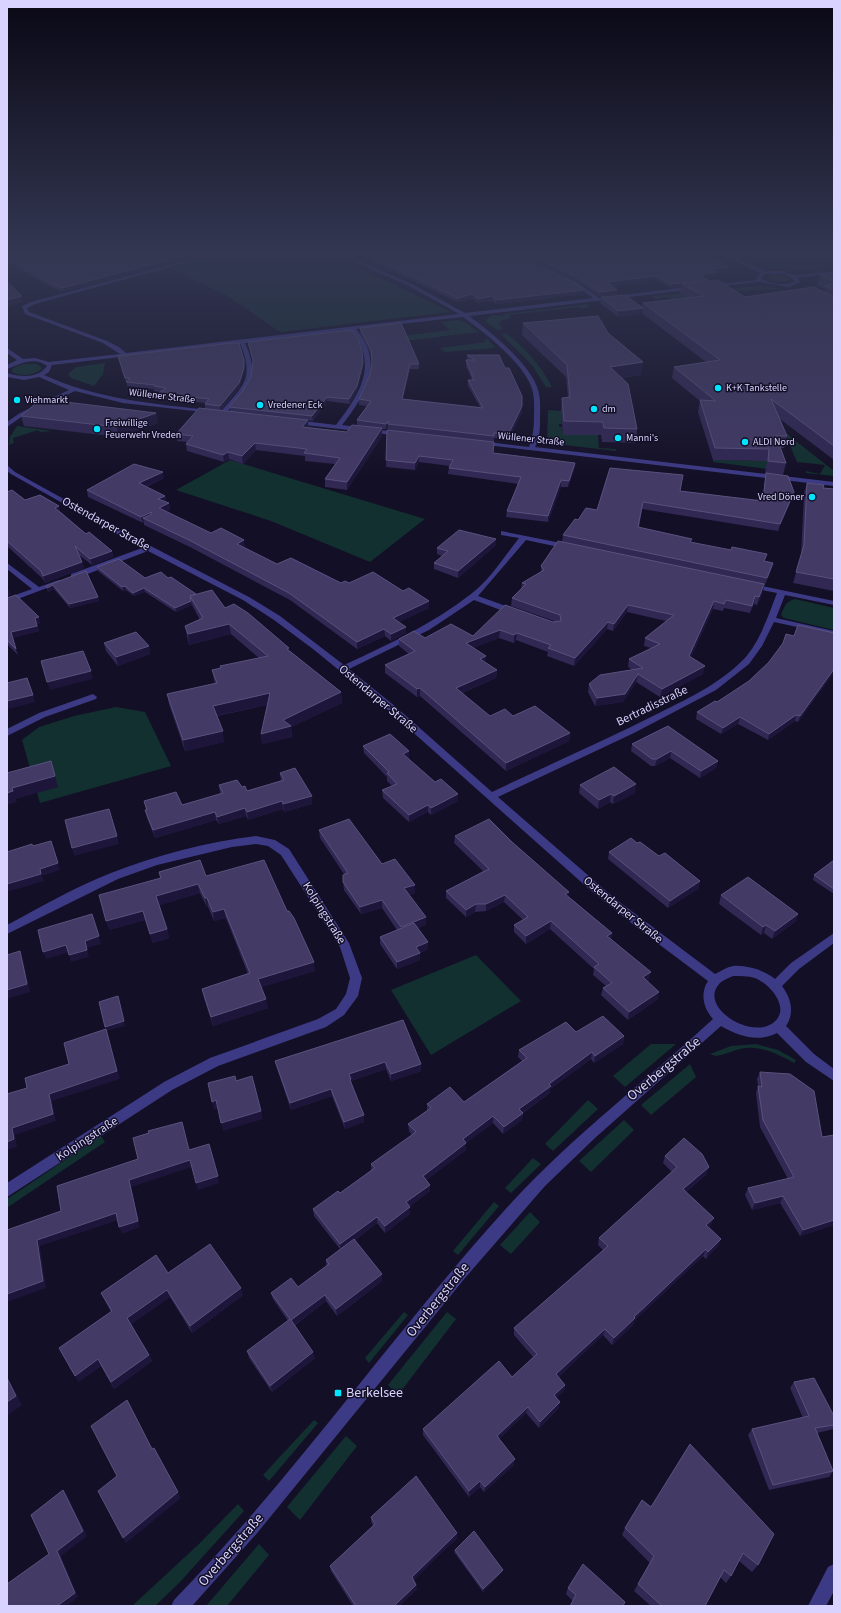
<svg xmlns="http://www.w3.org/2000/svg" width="841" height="1613" font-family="'Source Sans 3',sans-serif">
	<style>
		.green { fill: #12302f }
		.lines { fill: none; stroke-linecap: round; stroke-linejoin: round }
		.minor { fill: #3d3a85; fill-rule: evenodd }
		.wall { fill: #312854 }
		.shaded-wall { fill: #1d163a }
		.building { fill: #433a66; stroke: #5a527e }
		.poi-dot { fill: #00e5ff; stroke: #130f26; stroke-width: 1.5 }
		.labels { text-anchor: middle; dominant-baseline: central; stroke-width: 3; stroke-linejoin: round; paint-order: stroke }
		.far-poi-label { font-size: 10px; fill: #d9d4ff; stroke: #130f26; text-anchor: start }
		.far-street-label { font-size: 10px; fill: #d9d4ff; stroke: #130f26 }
		.street-label { font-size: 12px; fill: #d9d4ff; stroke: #130f26 }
		.near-street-label { font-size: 14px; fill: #d9d4ff; stroke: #130f26 }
		.near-poi-label { font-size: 14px; fill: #d9d4ff; stroke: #130f26; text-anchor: start }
	</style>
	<rect width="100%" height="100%" fill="#130f26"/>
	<g class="green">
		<polygon points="226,253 328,253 451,312 280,332 226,295 170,268"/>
		<path d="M746 253H788L791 254 775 258 796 266 817 261 831 268C791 273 774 270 738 255Z"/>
		<polygon points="772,275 785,276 791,280 778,282 766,278"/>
		<polygon points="760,286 776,288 798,297 777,289 723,292 672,300 668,297 657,298 659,300 656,300 652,296"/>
		<polygon points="588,304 588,307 582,309 579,307 509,315 511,318 503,320 499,323 503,329 497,330 487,323 486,320 492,315 505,316 504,314"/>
		<polygon points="458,320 463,321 479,332 405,341 401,336 450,330 441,322"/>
		<path d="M506 333C524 347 542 367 552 387H546L532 365 501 334Z"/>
		<polygon points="484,339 487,339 496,348 445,352 440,348 486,342"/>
		<polygon points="105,363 103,374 94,386 71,378 68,374 76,367"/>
		<path d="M23 364H37L42 368C35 376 21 377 12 372L13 368Z"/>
		<polygon points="683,399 745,401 834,471 834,476 806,473 806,471 820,474 825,465 797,462 786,436 739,401"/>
		<polygon points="548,410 561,411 562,424 559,424 559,427 562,427 563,434 598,435 599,448 616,449 616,451 547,443"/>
		<polygon points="17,426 53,431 40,432 38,430 13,438 14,443 9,445 10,437"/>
		<polygon points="230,460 425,519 370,562 271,521 176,490"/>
		<polygon points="713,460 778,461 776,470 713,462"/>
		<path d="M795 599 834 608V630L784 618 781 615C784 607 786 601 795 599Z"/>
		<polygon points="116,707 145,712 171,766 40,803 22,740 39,727 74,716"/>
		<polygon points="476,955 521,1001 431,1055 391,990"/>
		<polygon points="651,1044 676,1044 625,1087 613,1076"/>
		<path d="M756 1044 778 1050 796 1060 794 1063C777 1054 759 1044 740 1049 732 1051 724 1055 716 1056L710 1054 731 1046Z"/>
		<polygon points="690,1064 696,1077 651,1115 641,1105"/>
		<polygon points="588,1100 598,1109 553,1151 545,1144"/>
		<polygon points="624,1120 634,1130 591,1172 579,1161"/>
		<polygon points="101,1136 105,1142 8,1207 7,1199"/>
		<polygon points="533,1158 541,1164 511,1193 505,1188"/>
		<polygon points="494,1202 499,1206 458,1255 453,1251"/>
		<polygon points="530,1212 540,1222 511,1254 500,1245"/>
		<polygon points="404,1312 408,1315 369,1363 365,1358"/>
		<polygon points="447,1312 456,1319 398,1395 388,1385"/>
		<polygon points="314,1420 318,1423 269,1481 263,1475"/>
		<polygon points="346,1436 357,1446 300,1520 287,1507"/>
		<polygon points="238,1504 244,1511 180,1582 155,1606 132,1606 199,1544"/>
		<polygon points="259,1544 269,1555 227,1606 206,1606"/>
	</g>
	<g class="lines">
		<g class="minor">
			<path d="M213 253H221L35 304 27 308 29 312 107 341 119 347 126 353 459 314 409 286 334 253H341L412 284 465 313 593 298 573 284 544 270 546 268 577 282 599 298 695 286 697 289 469 316C490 331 528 362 537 387 541 397 540 407 540 417 540 428 540 438 535 447L834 482V486L478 444V442L480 441 529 447C533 437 534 427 534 417 534 406 535 396 531 386 522 362 484 332 463 317L356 329C385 364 366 394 342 425L403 433 404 434 401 436 296 424 293 422 296 420 336 425C360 394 379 364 351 330L245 343C261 378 248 389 224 415L219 414C241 387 256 381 240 343L52 365 49 372 44 375C97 399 153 404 210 410L213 412 212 413 123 403 75 391 24 415 7 427V422L20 413 69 390 39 377 24 380 7 377V373C20 377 38 379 47 366 34 356 20 364 7 369V365L17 360 7 353V348L23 359 35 358 49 362 120 354 103 343 25 314 22 306 31 302Z"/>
			<path d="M719 253H725L766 271H781L795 275 834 271V273L798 278 800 282 789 287 759 282 712 287 710 285 757 280 756 278 760 273ZM765 274H785L795 281C787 287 768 284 761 278Z"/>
			<path d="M7 465 15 472 118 529 249 597 280 616 344 665C389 644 433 624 471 594 490 580 504 557 519 538L501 535V531L571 545 572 547 568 549 526 540 478 596 517 610V614H511L474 600 429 630 349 669 396 707 492 792C546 766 601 742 655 715 685 700 718 685 743 660 760 642 768 616 777 593L747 587V583L834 601V605L785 595 776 618 834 631V635L774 622 762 646 749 664 716 690 634 733 498 797 613 897 715 974C721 971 727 967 733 966 747 965 764 970 775 979L791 963 834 933V943L799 969 782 986C791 998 795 1013 786 1026L814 1054 834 1069V1081L806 1062 777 1033C758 1043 739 1036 721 1026L595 1138 545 1186 465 1278 258 1532 192 1606H171L174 1600C296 1475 395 1330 513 1201 574 1135 647 1080 713 1019 703 1008 700 993 708 981L640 930 589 889 389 711 313 649 274 620 243 600 148 551 77 578H71V574L142 548 11 474 7 471ZM733 976C740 976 748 976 755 978 770 984 792 1009 773 1023 750 1040 697 1006 720 983 723 980 729 978 733 976Z"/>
			<polygon points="7,563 39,587 59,580 63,582 7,603 7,598 32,589 7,569"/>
			<polygon points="93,694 97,697 96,699 45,717 7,736 7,729 39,713"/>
			<path d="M256 836 275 840 289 849 349 943 362 978 358 996 344 1015 326 1027 218 1066 172 1090 7 1197V1183L164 1082 210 1058 318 1019 336 1009 346 994 350 978 340 947 281 855 268 846 256 844 232 847 157 865 118 879 7 934V925C41 907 75 887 111 873 157 855 207 842 256 836Z"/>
			<polygon points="834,1564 834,1591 826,1606 808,1606 828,1567"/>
		</g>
	</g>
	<g class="wall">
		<polygon points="7,253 210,253 63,292 49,286 7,262"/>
		<polygon points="355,253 507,253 585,294 496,304 492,301 478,303 473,299 458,302 373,262 373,260"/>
		<polygon points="513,253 645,253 648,255 729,267 729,271 717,273 717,276 704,278 708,281 745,297 824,292 825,289 817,285 820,275 834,273 834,460 780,419 787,436 784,448 780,448 786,463 783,475 765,473 767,461 713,460 698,412 700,401 672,378 674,367 706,362 643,314 618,317 600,303 601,297 642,308 643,303 688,298 680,294 681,287 671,288 656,280 611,286 617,290 617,294 599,296 579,282 556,271"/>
		<polygon points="815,253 832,253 821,256"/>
		<polygon points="523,323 608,333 643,362 641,375 621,378 637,429 636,443 602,442 601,435 563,435 561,411 562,398 568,397 566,377 522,335"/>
		<polygon points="360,328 419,364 419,369 410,369 403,399 480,407 468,386 468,380 472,380 466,366 466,360 467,360 467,355 499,355 522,412 509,439 494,438 494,442 388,430 388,427 386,429 382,429 382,436 347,490 325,487 325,479 335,464 305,461 305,456 256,450 243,464 229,459 224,462 187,451 186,444 187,442 177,441 176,434 205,408 205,404 206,403 160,398 159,393 161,392 154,391 154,389 127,386 127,382 126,382 119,361 118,356 244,360 244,373 239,388 221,410 230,411 229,407 242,392 251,377 253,362 248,342 363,367 357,390 350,404 327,401 313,421 308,420 308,427 347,432 357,426 357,420 367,406 359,405 359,399 370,375 372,364 371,355 360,333"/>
		<polygon points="156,413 158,423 119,437 24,426 21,416"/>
		<polygon points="387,430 493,453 575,463 574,470 568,487 561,487 548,522 506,517 507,511 518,484 448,474 449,468 450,466 419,462 415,470 386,467"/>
		<polygon points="766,473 792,498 778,531 642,509 639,527 691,542 773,563 771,570 765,585 764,585 763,592 757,605 754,604 750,613 724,608 723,611 713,609 691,657 703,674 660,697 636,682 623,702 595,706 588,692 589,684 632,670 628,667 629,659 651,648 644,646 645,638 666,621 627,612 613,631 607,629 574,666 547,656 548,652 516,640 514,643 499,638 473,648 485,662 497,670 496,678 462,693 490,716 513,716 570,733 569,741 506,771 420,696 417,697 385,673 385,665 409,654 399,646 399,639 425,638 473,636 505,605 553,622 557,622 511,606 512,598 521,589 522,583 541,572 541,566 562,542 563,535 578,520 597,510 680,491 762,501"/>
		<polygon points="164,478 146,487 165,496 166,502 169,503 170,510 166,512 211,533 245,547 244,547 277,564 341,583 349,583 429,608 399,622 406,633 391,641 385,636 357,649 290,600 192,548 144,525 144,523 143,523 88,497 87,490"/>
		<polygon points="807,483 823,488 834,489 834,591 793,583 801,555 804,493"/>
		<polygon points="7,492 25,500 61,512 86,534 112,551 113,557 92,565 79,555 82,562 84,568 45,583 42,578 7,546"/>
		<polygon points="496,539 496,545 458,578 434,569 434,563 442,556 437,554 437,548"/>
		<polygon points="97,567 145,578 168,578 196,594 225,608 289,651 341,692 342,703 291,727 292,737 262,744 261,734 267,705 217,716 224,742 185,751 169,704 167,694 215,684 214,680 212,670 221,668 220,666 259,658 231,634 189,645 187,637 185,626 200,620 192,605 176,612 145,592 134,596 126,590 123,591 98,571"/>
		<polygon points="86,571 99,601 70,608 54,589 48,592 46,586"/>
		<polygon points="7,598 40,623 37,624 39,631 12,638 18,655 7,644"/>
		<polygon points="834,633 834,672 798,722 795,721 768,740 738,724 721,734 696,719 697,712 717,702 749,681 769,662 794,636"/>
		<polygon points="104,643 149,646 150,654 118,666 106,651"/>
		<polygon points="668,726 718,761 716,768 700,778 670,758 655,766 651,766 631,751 632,744"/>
		<polygon points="363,746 409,751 409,759 435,782 458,794 458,801 431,815 428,812 409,822 383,798 382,790 392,786 387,781 387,777 364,753"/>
		<polygon points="280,773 312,804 284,812 283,809 248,820 246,816 219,824 216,820 155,838 147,818 145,810 146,810 144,801 182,805 220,794 219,785 242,787 247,791 281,781"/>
		<polygon points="580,785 635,793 613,804 610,802 598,809 579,793"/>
		<polygon points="319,830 382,864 415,885 415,893 409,895 426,925 418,928 428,942 428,949 420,953 420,960 397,969 380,944 380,937 397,930 382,908 361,914 344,890 343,882 344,874 320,838"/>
		<polygon points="455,836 512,842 569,897 612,933 611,939 649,980 647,981 658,999 628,1020 601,995 603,988 606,986 593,975 594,969 550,929 526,944 514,932 514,925 523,920 504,902 486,911 475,912 466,917 446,898 446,891 483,871 454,843"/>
		<polygon points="637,843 700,881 698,889 668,908 608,859 609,852"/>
		<polygon points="834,860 834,894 813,880 814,875"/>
		<polygon points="159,872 206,876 287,911 315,971 261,987 268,1008 213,1026 204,998 202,989 248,974 226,918 214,921 208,907 207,907 200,893 159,905 167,929 169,938 153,943 145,920 109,930 160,878"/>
		<polygon points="721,895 798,914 795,922 772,939 764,933 761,935 719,904"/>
		<polygon points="403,1020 421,1071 391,1081 386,1069 351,1081 352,1085 364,1115 364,1122 345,1129 332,1096 291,1110 277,1068 275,1061"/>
		<polygon points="576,1032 624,1036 623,1044 594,1063 591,1059 550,1089 550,1093 523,1113 522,1120 503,1134 493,1123 466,1143 466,1150 426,1180 430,1191 410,1206 410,1214 385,1233 377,1223 355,1240 382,1274 382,1281 337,1316 326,1301 295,1325 315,1358 272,1392 249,1358 247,1351 288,1321 273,1299 271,1293 298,1287 326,1266 326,1260 340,1249 314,1216 313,1209 340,1193 371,1170 371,1164 412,1135 409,1131 408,1124 427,1111 427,1104 464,1102 522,1061 518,1057 519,1050"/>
		<polygon points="760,1072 822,1137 834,1135 834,1225 800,1236 780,1203 752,1210 745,1195 748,1188 788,1179 760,1127 756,1093 758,1086 757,1079"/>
		<polygon points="665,1156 709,1167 706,1175 686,1192 711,1225 709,1227 721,1239 718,1246 706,1259 703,1256 634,1321 633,1325 612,1345 603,1335 558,1377 565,1385 564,1391 556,1398 560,1402 558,1409 539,1428 526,1413 499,1439 514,1465 484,1492 480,1487 469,1497 423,1435 423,1429 512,1377 533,1357 514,1335 514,1328 603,1250 598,1245 599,1238 672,1172 663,1163"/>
		<polygon points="168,1273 243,1295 192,1333 170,1297 131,1324 149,1355 152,1361 114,1389 101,1366 78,1382 111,1312 101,1293"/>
		<polygon points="794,1382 834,1416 834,1429 817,1433 833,1471 829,1477 769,1490 748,1435 752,1429 803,1418 790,1388"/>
		<polygon points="690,1444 758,1565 752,1572 739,1561 731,1576 726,1583 720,1577 705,1606 651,1606 634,1591 650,1563 622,1535 625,1528 651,1507"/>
		<polygon points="371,1517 457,1538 413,1580 416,1585 417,1589 399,1606 353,1606 331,1571 330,1566 373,1526 371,1522"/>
		<polygon points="455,1550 503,1570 502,1572 483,1592 454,1552"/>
		<polygon points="568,1588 623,1606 573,1601 566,1594"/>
	</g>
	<g class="shaded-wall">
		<polygon points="194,253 210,253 63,292 62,288"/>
		<polygon points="821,253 832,253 821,256"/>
		<polygon points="729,267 729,271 717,273 717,276 698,279 699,275 712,269"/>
		<polygon points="657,276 656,280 606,286 607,282"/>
		<polygon points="708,280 707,284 682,284 681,287 671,288 671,284"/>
		<polygon points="585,290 585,294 496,304 496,300"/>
		<polygon points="617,290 617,294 599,296 600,292"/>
		<polygon points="473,294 473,299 458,302 458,298"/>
		<polygon points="22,296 23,302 7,307 7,300"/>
		<polygon points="492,296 492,301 478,303 479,299"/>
		<polygon points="643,308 643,314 618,317 618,311"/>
		<polygon points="244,360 244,373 239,388 220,410 220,406"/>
		<polygon points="643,362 641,375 608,379 610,367"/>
		<polygon points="363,363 363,367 357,390 350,404 349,399"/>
		<polygon points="410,364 410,369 402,404 402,399"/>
		<polygon points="327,397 327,401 313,421 312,416"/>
		<polygon points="522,406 522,412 509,439 509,433"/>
		<polygon points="156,413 158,423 119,437 117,427"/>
		<polygon points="308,420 308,427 302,427"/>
		<polygon points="388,421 388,427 386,429 386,424"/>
		<polygon points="382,428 382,436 347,490 347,482"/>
		<polygon points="255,443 256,450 243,464 242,456"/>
		<polygon points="228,452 229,459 224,462 223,455"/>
		<polygon points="419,456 419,462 415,470 415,463"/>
		<polygon points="575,463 574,470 568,487 569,481"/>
		<polygon points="163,472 164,478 140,489 139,483"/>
		<polygon points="561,480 561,487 548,522 548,516"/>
		<polygon points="794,492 792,498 778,531 780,524"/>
		<polygon points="165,496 166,502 159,505 158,499"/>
		<polygon points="169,503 170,510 160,515 159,508"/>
		<polygon points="59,506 61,513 55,508"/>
		<polygon points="152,512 153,518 143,518 144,523 143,523 141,517"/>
		<polygon points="496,539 496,545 458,578 458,571"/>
		<polygon points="244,540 245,547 238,550 237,544"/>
		<polygon points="112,551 113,557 92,565 90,559"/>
		<polygon points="82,562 84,568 45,583 43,576"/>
		<polygon points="773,563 771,570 765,585 767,578"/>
		<polygon points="764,584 763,592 757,605 759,597"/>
		<polygon points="53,585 54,589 48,592 47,588"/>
		<polygon points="125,586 126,590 123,591 122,587"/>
		<polygon points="144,588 145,592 134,596 133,593"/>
		<polygon points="9,590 11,595 7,597 7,591"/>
		<polygon points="755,596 754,604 750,613 752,606"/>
		<polygon points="98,597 99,601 70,608 69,604"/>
		<polygon points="191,601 192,605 176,612 175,608"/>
		<polygon points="429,601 429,608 394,625 393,618"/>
		<polygon points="714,601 713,609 688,664 689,656"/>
		<polygon points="628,605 627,612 613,631 614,624"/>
		<polygon points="39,617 40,623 37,624 39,631 12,638 11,632 35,618"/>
		<polygon points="608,622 607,629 574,666 575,658"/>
		<polygon points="229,624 231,634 189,645 188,634"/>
		<polygon points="406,627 406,633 391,641 391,634"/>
		<polygon points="384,629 385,636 357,649 357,642"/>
		<polygon points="500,630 499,638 466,651 466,643"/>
		<polygon points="517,633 516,640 514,643 514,635"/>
		<polygon points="149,646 150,654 118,666 116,657"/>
		<polygon points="486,656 485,664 480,659"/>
		<polygon points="705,666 703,674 660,697 662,689"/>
		<polygon points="834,669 834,672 798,722 800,716"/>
		<polygon points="497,670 496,678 456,695 456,688"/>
		<polygon points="91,671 93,679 50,690 47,682"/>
		<polygon points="638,674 636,682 623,702 595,706 597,698"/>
		<polygon points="420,688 420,696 417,697 417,689"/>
		<polygon points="341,692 342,703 291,727 292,737 262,744 261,734 283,720"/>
		<polygon points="270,693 271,704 215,716 213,706"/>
		<polygon points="33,695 35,702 9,709 7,704 7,701"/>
		<polygon points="796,715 795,721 768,740 769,734"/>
		<polygon points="740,717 738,724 721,734 723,728"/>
		<polygon points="223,731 224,742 185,751 183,740"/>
		<polygon points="570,733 569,741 506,771 506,763"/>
		<polygon points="409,751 409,759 403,754"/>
		<polygon points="671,751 670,758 655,766 657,759"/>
		<polygon points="51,761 58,787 16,799 17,802 7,805 7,793 12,788"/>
		<polygon points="718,761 716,768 700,778 701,771"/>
		<polygon points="636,784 635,793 613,804 614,796"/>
		<polygon points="458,794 458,801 431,815 431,808"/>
		<polygon points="611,794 610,802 598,809 599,800"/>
		<polygon points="312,796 312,804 284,812 283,804"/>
		<polygon points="282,801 283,809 248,820 247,812"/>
		<polygon points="428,805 428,812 409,822 409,815"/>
		<polygon points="245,808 246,816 219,824 217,817"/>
		<polygon points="215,812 216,820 155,838 153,830"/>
		<polygon points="117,836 119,844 74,856 72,848"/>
		<polygon points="58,863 60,870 42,876 40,869"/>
		<polygon points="41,874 44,881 7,892 7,884"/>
		<polygon points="700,881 698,889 668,908 670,901"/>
		<polygon points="198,884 200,893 158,906 156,896"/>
		<polygon points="415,885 415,893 405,896 404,888"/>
		<polygon points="569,892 568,899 565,894"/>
		<polygon points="505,895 504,902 486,911 486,904"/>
		<polygon points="205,898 207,898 208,907 207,907"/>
		<polygon points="382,900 382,908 361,914 360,907"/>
		<polygon points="476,904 475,912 466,917 466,910"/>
		<polygon points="224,909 226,918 214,921 213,912"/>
		<polygon points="143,911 145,920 109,930 106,921"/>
		<polygon points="92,914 101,944 87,948 89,957 71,962 69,955 85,941"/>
		<polygon points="798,914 795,922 772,939 775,931"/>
		<polygon points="426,917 426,925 401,935 401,927"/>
		<polygon points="551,921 550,929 526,944 526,936"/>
		<polygon points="766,925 764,933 761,935 763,927"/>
		<polygon points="167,929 169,938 153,943 150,934"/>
		<polygon points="612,933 610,941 607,936"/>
		<polygon points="428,942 428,949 416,954 416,947"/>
		<polygon points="66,945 69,952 46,959 43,952"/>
		<polygon points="20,951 23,959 30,992 7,999 7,990"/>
		<polygon points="420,953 420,960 397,969 397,962"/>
		<polygon points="314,962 315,971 259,988 258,979"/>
		<polygon points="651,972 649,980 641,985 643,977"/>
		<polygon points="659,992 658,999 628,1020 629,1012"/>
		<polygon points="266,999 268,1008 213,1026 211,1017"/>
		<polygon points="119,1000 125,1026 107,1031 120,1079 52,1101 56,1121 15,1135 17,1147 7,1150 7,1142 12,1128 49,1094 106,1031 105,1027"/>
		<polygon points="624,1036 623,1044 594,1063 595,1056"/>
		<polygon points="592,1052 591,1059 550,1089 550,1093 518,1116 519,1109 549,1084"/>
		<polygon points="385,1062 386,1069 351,1081 352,1086 350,1087 349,1074"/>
		<polygon points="421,1064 421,1071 391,1081 391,1074"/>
		<polygon points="331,1089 332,1096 291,1110 290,1103"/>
		<polygon points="216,1100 218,1108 214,1110 212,1102"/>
		<polygon points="261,1111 263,1119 223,1131 221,1123"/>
		<polygon points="523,1113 522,1120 503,1134 504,1127"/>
		<polygon points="364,1115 364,1122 345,1129 344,1122"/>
		<polygon points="493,1116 493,1123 462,1146 463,1139"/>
		<polygon points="466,1143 466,1150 423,1183 423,1176"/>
		<polygon points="190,1160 192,1167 131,1187 140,1227 122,1234 119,1227 129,1180"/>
		<polygon points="709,1167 706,1175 681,1196 683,1189"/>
		<polygon points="218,1176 219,1183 198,1190 196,1183"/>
		<polygon points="430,1185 430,1191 406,1209 406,1202"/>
		<polygon points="783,1196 780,1203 752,1210 755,1203"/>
		<polygon points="410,1207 410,1214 385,1233 385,1226"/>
		<polygon points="116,1213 119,1220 40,1246 46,1288 7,1302 7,1294 37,1240"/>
		<polygon points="377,1217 377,1223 341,1250 340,1244"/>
		<polygon points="714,1218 711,1225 703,1232 706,1225"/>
		<polygon points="834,1220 834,1225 800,1236 803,1230"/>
		<polygon points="721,1239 718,1246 706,1259 708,1252"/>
		<polygon points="706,1249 703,1256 634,1321 633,1325 612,1345 614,1338 634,1317"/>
		<polygon points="382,1274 382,1281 337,1316 336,1309"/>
		<polygon points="241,1288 243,1295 192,1333 190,1326"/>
		<polygon points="167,1290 170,1297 130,1325 127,1318"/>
		<polygon points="325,1295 326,1301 293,1326 291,1320"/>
		<polygon points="605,1329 603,1335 555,1381 556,1374"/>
		<polygon points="313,1352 315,1358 272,1392 270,1386"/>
		<polygon points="149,1355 152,1361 114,1389 111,1382"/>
		<polygon points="98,1359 101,1366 78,1382 75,1376"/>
		<polygon points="7,1376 22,1405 7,1416"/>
		<polygon points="565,1385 564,1391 552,1402 554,1395"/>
		<polygon points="560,1402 558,1409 539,1428 540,1422"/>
		<polygon points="528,1407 526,1413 496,1442 497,1436"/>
		<polygon points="515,1459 514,1465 484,1492 485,1487"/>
		<polygon points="480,1481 480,1487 469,1497 469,1491"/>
		<polygon points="63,1490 67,1495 87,1536 61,1556 78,1597 67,1606 57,1606 57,1551"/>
		<polygon points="178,1492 181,1498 126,1543 123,1538"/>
		<polygon points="457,1533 457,1538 412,1582 412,1577"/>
		<polygon points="503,1570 502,1572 483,1592 483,1589"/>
		<polygon points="416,1585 417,1589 399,1606 394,1606"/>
	</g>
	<g class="building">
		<polygon points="7,253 194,253 62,288 48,282 7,258"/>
		<polygon points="365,253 507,253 557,273 585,290 496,300 492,296 479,299 473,294 458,298 373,258 376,258"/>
		<polygon points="523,253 645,253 648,255 654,253 705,253 729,267 712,269 717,272 699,275 708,280 671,284 657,276 607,282 617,290 600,292 579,278 556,267"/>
		<polygon points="834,273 834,282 820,275"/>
		<polygon points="718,280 745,297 814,287 834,297 834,446 771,399 787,436 776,436 786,463 768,461 769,449 715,448 700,400 716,401 674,367 720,360 643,303 704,296 682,284"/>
		<polygon points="7,282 22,296 7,300"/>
		<polygon points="834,284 834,290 825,286"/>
		<polygon points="625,295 643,308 618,311 601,297"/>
		<polygon points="598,316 608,333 643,362 610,367 628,384 637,429 604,428 603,422 564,421 562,398 570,397 567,365 523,323"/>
		<polygon points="401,323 419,364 410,364 402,399 483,408 468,380 474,380 466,360 475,360 467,355 499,355 505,368 509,368 522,396 522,406 509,433 494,433 494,436 388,424 388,421 386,424 357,420 371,401 359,399 370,375 372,362 371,350 360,328"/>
		<polygon points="352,330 358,339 362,351 363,363 357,386 349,399 327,397 312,416 229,407 242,392 251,377 253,360 248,342"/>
		<polygon points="232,343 239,343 244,360 244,368 239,383 220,406 205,404 209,399 159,393 166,388 154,386 155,385 126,382 130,378 125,378 118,356"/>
		<polygon points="41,399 156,413 117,427 21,416"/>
		<polygon points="199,408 308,420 302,427 347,432 352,425 382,428 347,482 325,479 340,458 304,453 307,449 255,443 242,456 228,452 223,455 186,444 193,436 176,434"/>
		<polygon points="387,430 494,442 493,453 575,463 569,481 561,480 548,516 507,511 521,477 449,468 453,460 419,456 415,463 386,460"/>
		<polygon points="134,464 163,472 139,483 165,496 158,499 169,503 159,508 211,533 221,528 244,540 237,544 277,564 291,558 341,583 345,581 349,583 373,572 403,591 409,588 429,601 393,618 406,627 391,634 384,629 357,642 289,593 191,541 143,518 150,515 152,512 141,517 87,490"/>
		<polygon points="610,468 683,475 680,491 763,501 766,473 788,476 794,492 780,524 643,502 638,527 692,539 690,542 731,550 732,547 767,554 764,561 773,563 767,578 563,535 575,519 578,520 586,508 597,510"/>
		<polygon points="807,483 824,485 823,488 834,489 834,579 796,572 804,545"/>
		<polygon points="12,490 25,500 40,495 59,506 55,508 86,534 89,532 112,551 90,559 75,546 82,562 43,576 41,571 7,541 7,492"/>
		<polygon points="459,530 496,539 458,571 434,563 448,551 437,548"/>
		<polygon points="558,541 764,584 759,597 755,596 752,606 726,600 724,604 714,601 689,656 705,666 662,689 638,674 625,694 597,698 589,684 600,675 643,668 629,659 660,644 645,638 674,615 628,605 614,624 608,622 575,658 548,648 551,645 517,633 514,635 500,630 466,643 486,656 480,659 497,670 456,688 490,716 505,709 513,716 535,706 570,733 506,763 420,688 417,689 385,665 415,651 399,639 414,631 425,638 451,624 473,636 505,605 553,622 561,621 560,615 512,598 526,584 522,583 544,570 541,566"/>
		<polygon points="119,559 145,578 161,572 168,578 171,577 196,594 190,596 191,601 175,608 144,588 133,593 125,586 122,587 97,567"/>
		<polygon points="86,571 98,597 69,604 53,585 47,588 46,586"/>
		<polygon points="212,590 225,608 234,604 248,613 289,648 287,649 341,692 283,720 291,726 261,734 270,693 213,706 223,731 183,740 167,694 217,683 212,670 221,668 220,666 268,656 229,624 188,634 185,626 203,618 190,596"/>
		<polygon points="16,595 39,617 35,618 37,626 11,632 16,649 7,640 7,598"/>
		<polygon points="798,625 834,633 834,669 800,716 796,715 769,734 740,717 723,728 697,712 715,701 717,702 749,681 769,662 783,643 786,634 794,636"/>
		<polygon points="136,632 149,646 116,657 104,643"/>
		<polygon points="83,651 91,671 47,682 41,661"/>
		<polygon points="27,678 33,695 7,701 7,683"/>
		<polygon points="668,726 718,761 701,771 671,751 657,759 652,759 632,744"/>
		<polygon points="390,734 409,751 403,754 435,782 441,779 458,794 431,808 428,805 409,815 382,790 397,784 387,773 389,772 363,746"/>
		<polygon points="51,761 55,776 12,788 13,791 7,793 7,773"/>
		<polygon points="614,767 636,784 614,796 611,794 599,800 580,785"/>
		<polygon points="295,768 312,796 283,804 282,801 247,812 245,808 217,817 215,812 153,830 145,810 147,810 144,801 176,792 182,805 223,793 219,785 237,780 242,787 245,786 247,791 284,780 280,773"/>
		<polygon points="109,809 117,836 72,848 65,820"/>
		<polygon points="349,819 382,864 395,859 415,885 404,888 426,917 401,927 382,900 360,907 343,882 343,875 348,873 319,830"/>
		<polygon points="489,819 512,842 569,892 565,894 612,933 607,936 651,972 643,977 659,992 629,1012 603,988 612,983 594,967 599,964 551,921 526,936 514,925 528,917 505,895 486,904 476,904 466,910 446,891 489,869 455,836"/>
		<polygon points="631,838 637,843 640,842 659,856 665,853 700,881 670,901 609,852"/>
		<polygon points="51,841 58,863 40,869 41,874 7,884 7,852 32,844 33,846"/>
		<polygon points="200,860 206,876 264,860 287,911 289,911 294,918 314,962 258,979 266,999 211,1017 202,989 250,973 224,909 213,912 207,898 205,898 198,884 156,896 167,929 150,934 143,911 106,921 99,895 161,878 159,872"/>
		<polygon points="834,860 834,889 814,875"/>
		<polygon points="748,877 798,914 775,931 766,925 763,927 721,895"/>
		<polygon points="92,914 99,936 85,941 87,950 69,955 66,945 43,952 38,930"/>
		<polygon points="414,923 428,942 416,947 420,953 397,962 380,937"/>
		<polygon points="20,951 27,984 7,990 7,955"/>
		<polygon points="118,996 124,1021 105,1027 99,1002"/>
		<polygon points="603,1016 624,1036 595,1056 592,1052 549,1084 551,1086 519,1109 523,1113 504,1127 493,1116 463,1139 466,1143 423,1176 430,1185 406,1202 410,1207 385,1226 377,1217 340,1244 313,1209 338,1191 340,1193 375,1168 371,1164 416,1132 408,1124 431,1108 427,1104 450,1087 464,1102 527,1058 519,1050 566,1022 576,1032"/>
		<polygon points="403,1020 421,1064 391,1074 385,1062 349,1074 351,1079 350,1080 364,1115 344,1122 331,1089 290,1103 275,1061"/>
		<polygon points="106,1029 117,1071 49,1094 53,1114 12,1128 14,1139 7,1142 7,1094 27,1088 25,1078 69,1064 64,1043"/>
		<polygon points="760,1072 790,1074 814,1091 822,1137 834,1135 834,1220 803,1230 783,1196 755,1203 748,1188 794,1177 763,1120 758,1086 762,1087"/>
		<polygon points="235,1076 236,1081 252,1076 261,1111 221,1123 216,1100 212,1102 208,1083"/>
		<polygon points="182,1122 189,1150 209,1144 218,1176 196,1183 190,1160 129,1180 138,1221 119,1227 116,1213 37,1240 43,1281 7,1294 7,1230 61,1211 57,1186 138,1159 133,1138 149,1133 148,1131"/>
		<polygon points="684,1138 702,1154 709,1167 683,1189 714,1218 706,1225 721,1239 708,1252 706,1249 634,1317 635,1318 614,1338 605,1329 556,1374 565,1385 554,1395 560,1402 540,1422 528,1407 497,1436 515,1459 485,1487 480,1481 469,1491 423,1429 499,1361 512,1377 537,1354 514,1328 608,1246 599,1238 677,1167 665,1156"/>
		<polygon points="354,1239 382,1274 336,1309 325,1295 291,1320 313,1352 270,1386 247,1351 290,1319 271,1293 291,1278 298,1287 329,1264 326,1260"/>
		<polygon points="210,1244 241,1288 190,1326 167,1290 127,1318 149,1355 111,1382 98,1359 75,1376 59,1348 112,1311 101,1293 156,1255 168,1273"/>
		<polygon points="7,1378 16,1396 7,1402"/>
		<polygon points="814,1378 834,1416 834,1425 815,1428 833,1471 773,1485 752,1429 809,1416 794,1382"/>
		<polygon points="127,1400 152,1449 154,1448 178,1492 123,1538 98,1491 117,1476 91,1426"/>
		<polygon points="690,1444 774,1534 758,1565 743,1553 731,1576 724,1570 705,1606 662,1606 638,1584 654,1556 625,1528 642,1500 651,1507"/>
		<polygon points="416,1476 457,1533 412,1577 416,1585 394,1606 356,1606 330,1566 375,1524 371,1517"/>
		<polygon points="63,1490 83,1531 57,1551 75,1593 57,1606 7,1606 7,1584 49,1554 31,1515"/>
		<polygon points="474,1531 503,1570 483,1589 455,1550"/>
		<polygon points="583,1564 625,1602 623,1606 570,1606 576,1595 568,1588"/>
	</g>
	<linearGradient id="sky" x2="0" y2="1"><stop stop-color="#0a0815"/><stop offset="0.53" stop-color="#333752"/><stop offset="1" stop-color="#333752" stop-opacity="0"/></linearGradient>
	<rect width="841" height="479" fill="url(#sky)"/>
	<g class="poi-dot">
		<circle cx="718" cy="388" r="4"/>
		<circle cx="17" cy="400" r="4"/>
		<circle cx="260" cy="405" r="4"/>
		<circle cx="594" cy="409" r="4"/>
		<circle cx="97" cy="429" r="4"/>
		<circle cx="618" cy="438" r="4"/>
		<circle cx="745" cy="442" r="4"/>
		<circle cx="812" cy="497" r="4"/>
		<rect x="334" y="1389" width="8" height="8" rx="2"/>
	</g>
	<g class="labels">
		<g class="far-poi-label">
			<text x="726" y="388">K+K Tankstelle</text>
			<text x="25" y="400">Viehmarkt</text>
			<text x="268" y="405">Vredener Eck</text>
			<text x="602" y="409">dm</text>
			<text x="105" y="423">Freiwillige<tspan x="105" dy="12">Feuerwehr Vreden</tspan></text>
			<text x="626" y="438">Manni's</text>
			<text x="753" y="442">ALDI Nord</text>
			<text x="804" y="497" text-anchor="end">Vred Döner</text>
		</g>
		<g class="far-street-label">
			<text transform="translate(162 396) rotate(7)">Wüllener Straße</text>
			<text transform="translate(531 439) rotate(6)">Wüllener Straße</text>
		</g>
		<g class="street-label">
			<text transform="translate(106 524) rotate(29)">Ostendarper Straße</text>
			<text transform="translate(378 699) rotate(40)">Ostendarper Straße</text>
			<text transform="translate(652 706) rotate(-26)">Bertradisstraße</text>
			<text transform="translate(623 910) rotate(39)">Ostendarper Straße</text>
			<text transform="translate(324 913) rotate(58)">Kolpingstraße</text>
			<text transform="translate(87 1139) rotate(-33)">Kolpingstraße</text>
		</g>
		<g class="near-street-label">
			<text transform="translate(664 1069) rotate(-40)">Overbergstraße</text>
			<text transform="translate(438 1300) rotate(-51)">Overbergstraße</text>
			<text transform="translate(231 1550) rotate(-49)">Overbergstraße</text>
		</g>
		<g class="near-poi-label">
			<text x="346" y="1393">Berkelsee</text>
		</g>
	</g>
	<rect width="841" height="1613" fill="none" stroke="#d9d4ff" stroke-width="16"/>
</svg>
